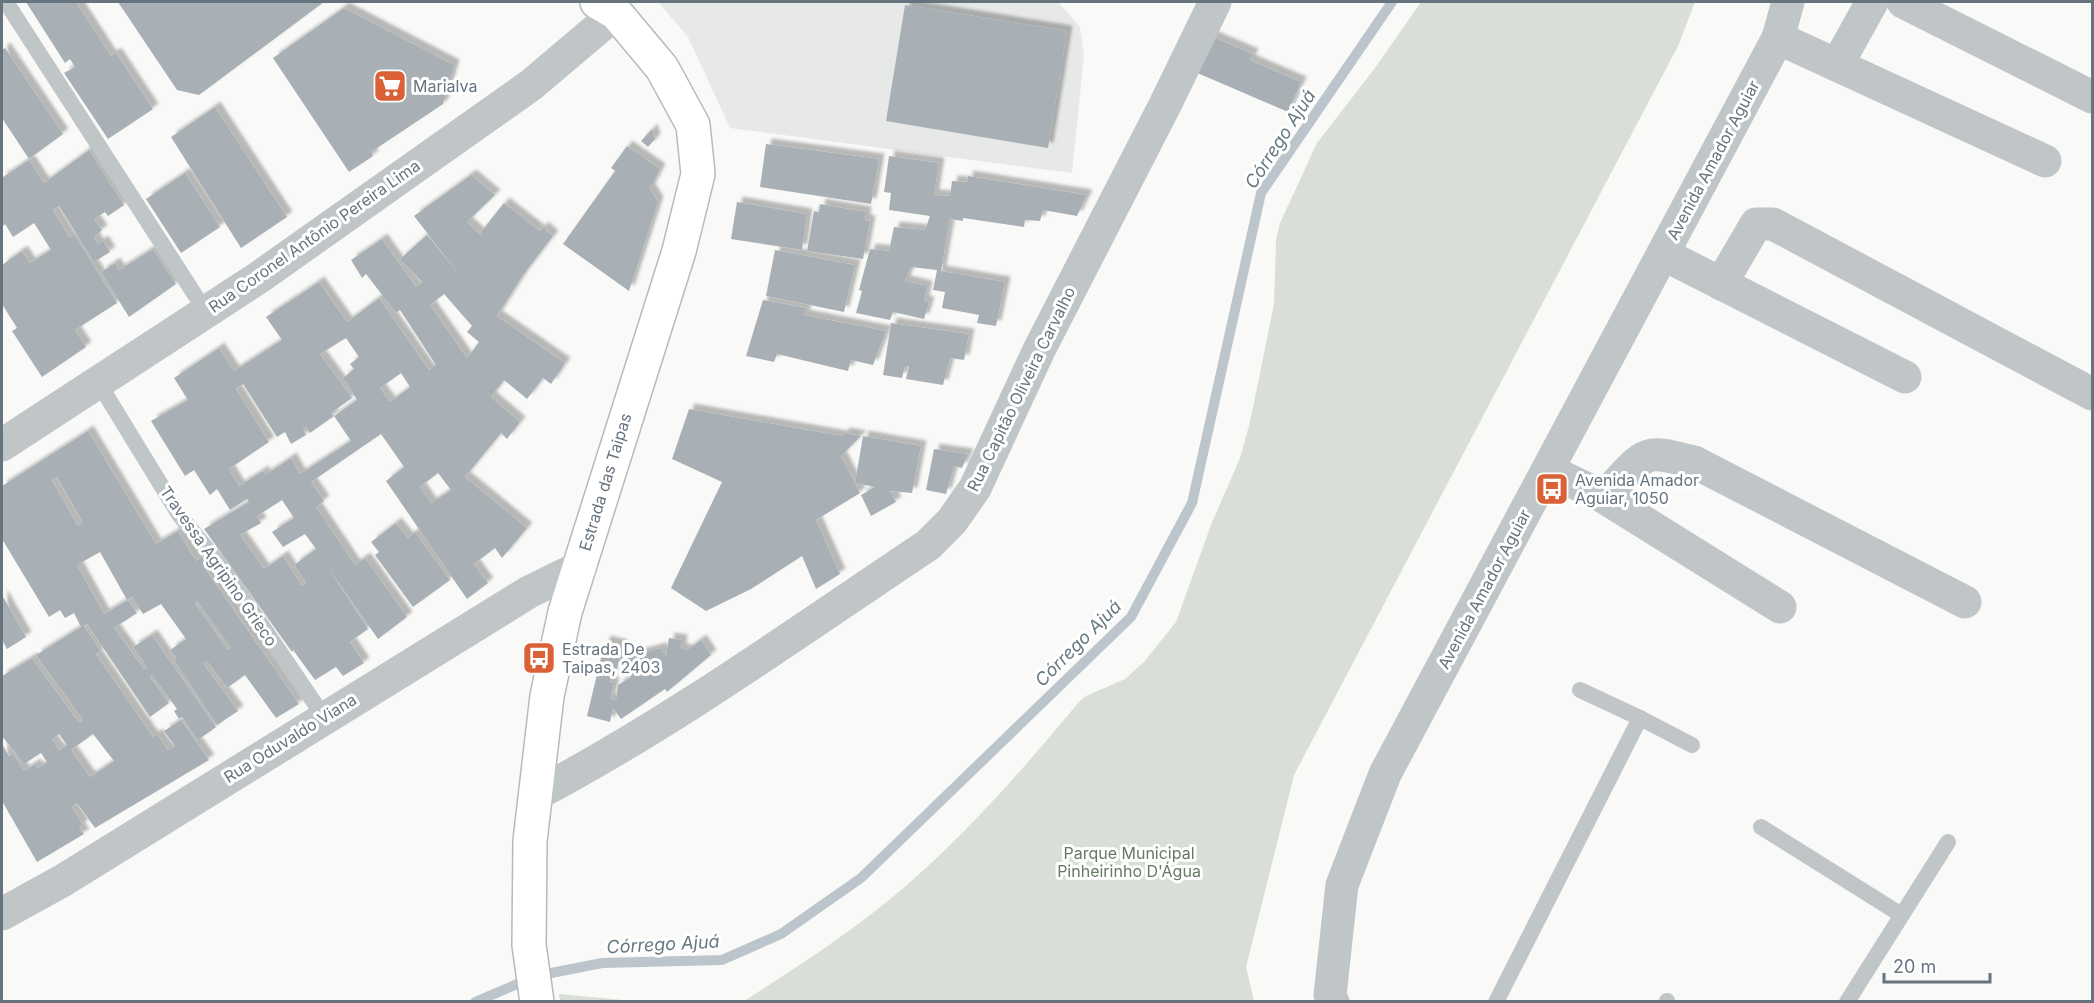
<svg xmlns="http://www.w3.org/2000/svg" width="2094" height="1003" font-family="Inter,sans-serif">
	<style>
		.built { fill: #e7e8e8 }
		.green { fill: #d9ded6 }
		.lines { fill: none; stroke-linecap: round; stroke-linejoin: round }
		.stream { stroke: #bcc5cb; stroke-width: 10 }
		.building { fill: #a8b0b6; fill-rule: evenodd; filter: url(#shadow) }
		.secondary-casing { stroke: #b5babf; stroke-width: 36 }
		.lane { stroke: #c0c5c8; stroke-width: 16 }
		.street { stroke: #c0c5c8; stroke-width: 33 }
		.secondary { stroke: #fff; stroke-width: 33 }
		.labels { text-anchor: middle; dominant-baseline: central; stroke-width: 6; stroke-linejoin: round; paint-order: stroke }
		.poi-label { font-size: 16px; fill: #667480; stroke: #fff; text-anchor: start }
		.street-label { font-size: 16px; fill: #667480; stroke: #fff }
		.park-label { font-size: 16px; fill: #677964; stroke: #fff }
		.water-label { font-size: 18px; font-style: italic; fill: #667981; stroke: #fff }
	</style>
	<defs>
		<filter id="shadow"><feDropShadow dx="5.5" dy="-5.5" stdDeviation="1.5" flood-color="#0004"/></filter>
	</defs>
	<rect width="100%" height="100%" fill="#f9f9f7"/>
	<polygon class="built" points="658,2 1058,2 1080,27 1084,55 1072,173 730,128 688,37"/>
	<g class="green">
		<path d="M1421 2H1695L1678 46 1294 775 1246 967 1254 1001H744C799 966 856 929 907 885 970 830 1025 767 1079 702L1086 696 1125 679 1144 662 1176 622 1211 525 1240 458 1250 422 1274 304 1276 240 1280 223 1317 143 1375 68Z"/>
		<polygon points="559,994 633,1001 560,1001"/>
	</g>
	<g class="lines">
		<polyline class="stream" points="475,1002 536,976 602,963 722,960 781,934 861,878 1131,617 1192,503 1261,193 1392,2"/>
	</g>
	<g class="building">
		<polygon points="26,2 76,2 111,56 116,53 153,109 108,139 64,73 75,67 70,59 65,63"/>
		<polygon points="118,2 324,2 199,95 177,90"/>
		<polygon points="905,5 1067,31 1048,148 886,121"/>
		<polygon points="344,8 454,65 443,104 371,152 373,156 349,172 273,58"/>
		<polygon points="1211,36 1253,54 1250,60 1301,82 1288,112 1195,72"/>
		<polygon points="5,48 63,134 29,159 2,118 2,50"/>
		<polygon points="215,107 287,217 241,248 171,137"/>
		<polygon points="652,129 655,139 648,147 641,141"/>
		<polygon points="766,144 879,159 871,204 760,187"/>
		<polygon points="627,146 660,169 650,189 658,202 629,291 563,244 615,171 611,168"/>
		<polygon points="89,150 124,205 108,216 105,212 94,219 102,230 94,237 98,244 103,241 110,252 94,262 59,206 53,210 70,238 74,234 117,303 75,330 86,347 42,377 12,331 17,328 2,304 2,265 22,251 30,263 51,250 34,223 13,237 5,224 2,227 2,174 3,177 29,160 44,183"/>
		<polygon points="889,156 939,163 934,195 950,196 952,181 967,182 968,176 1087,195 1077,216 1043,210 1040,221 1025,220 1024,227 963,218 963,221 950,219 941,271 1005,282 996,326 977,323 979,315 942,308 945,292 933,290 937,270 911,267 905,281 927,286 924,301 929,302 924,319 893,312 890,320 856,313 862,291 859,290 870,249 889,251 894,227 925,230 930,216 889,210 891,193 884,192"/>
		<polygon points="185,173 220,227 181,253 146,199"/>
		<path d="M471 175 495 195 467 222 484 238 480 233 504 203 540 231 543 227 553 236 523 275 497 316 565 363 551 384 543 378 527 399 504 380 491 397 520 422 507 439 501 433 465 477 527 528 502 558 495 548 474 564 488 583 467 599 386 481 404 467 381 434 311 482 324 501 316 507 355 565 365 558 407 617 378 639 327 566 368 629 350 642 364 663 343 676 336 667 315 680 293 650 292 652 204 529 249 502 247 499 230 510 217 489 210 495 194 470 185 476 151 421 188 400 174 378 219 348 234 371 282 340 266 317 319 282 347 322 379 298 429 370 436 365 400 310 396 313 366 274 362 278 351 260 382 239 416 287 422 282 400 259 427 235 462 278 414 216ZM444 294 472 326 467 332 479 342 467 358 430 305ZM346 338 359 357 350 364 354 369 343 378 357 400 334 416 351 441 300 474 291 458 265 475 263 471 239 486 229 469 269 442 236 389 243 384 277 437 285 432 291 444 306 435 303 429 306 427 310 433 334 416 331 413 352 398 320 354ZM401 373 410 387 390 402 380 388ZM438 473 451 490 431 503 420 487ZM282 500 294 518 272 532 283 547 305 534 316 549 294 565 306 583 302 586 283 556 264 569 240 535 261 523 257 516Z"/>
		<polygon points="737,202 807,214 802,250 731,239"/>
		<polygon points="820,204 866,212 865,220 870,221 863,259 807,251 814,211 819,212"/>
		<polygon points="153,249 176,284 129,317 101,272 115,263 119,270"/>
		<polygon points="775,250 855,265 844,312 766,296"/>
		<polygon points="763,300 807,308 804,315 886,331 873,365 851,360 848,371 777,354 774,362 746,356"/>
		<polygon points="891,323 969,334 964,360 950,358 943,385 906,379 909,366 905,366 902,378 883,375"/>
		<polygon points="689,409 842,436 845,433 861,436 841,456 860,493 816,520 840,574 816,589 802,556 751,589 706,611 671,588 722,482 672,459"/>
		<path d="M88 431 156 544 178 531 196 561 209 553 214 561 204 567 299 704 276 718 245 675 227 688 207 661 203 663 238 711 217 725 174 660 176 658 170 650 186 639 161 604 143 614 132 597 127 600 100 552 77 565 104 614 128 600 137 613 114 628 144 669 147 667 133 647 152 635 216 727 198 740 182 717 179 719 174 711 177 709 152 675 150 677 169 703 150 717 87 624 84 626 101 651 96 654 153 737 157 734 168 750 175 746 164 731 181 720 209 760 95 828 77 803 72 807 83 825 79 827 84 834 37 862 2 801V744L9 756 13 753 24 771 35 764 38 768 47 762 41 753 24 764 2 736V676L32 658 79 723 83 720 36 655 81 627 74 613 65 618 60 610 49 617 2 539V486ZM57 477 83 523 78 526 52 480ZM197 601 231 648 228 650 195 603ZM59 734 67 745 59 750 52 740ZM93 734 114 761 90 777 71 750Z"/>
		<polygon points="863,436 921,446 912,493 890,491 896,502 871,516 861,495 875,487 855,483"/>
		<polygon points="934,449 968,454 962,468 954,466 946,494 926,490"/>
		<polygon points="396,523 408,538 415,532 450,580 413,607 375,555 379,552 371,542"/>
		<polygon points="2,595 26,637 7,649 2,640"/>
		<polygon points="669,638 682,640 681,649 687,650 701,640 711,655 667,692 665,689 621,719 613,708 610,722 587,716 605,641 622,645 617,669 613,667 610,682 614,683 610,699 616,700 618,685 631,677 622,664 626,657 661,648 666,656"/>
	</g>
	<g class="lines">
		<defs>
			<polyline id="secondary" points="537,1002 529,945 530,841 547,696 565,612 679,251 698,174 693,125 662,68 616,13 597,2"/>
		</defs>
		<use href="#secondary" class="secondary-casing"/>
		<g class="lane">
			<polyline points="6,2 206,312"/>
			<polyline points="98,382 180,516 223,568 324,717"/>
			<polyline points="1640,718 1692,745"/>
			<polyline points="1761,827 1900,914"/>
			<polyline points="1667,1001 1667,1002"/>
			<polyline points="1496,1002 1640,718 1580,690"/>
			<polyline points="1847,1002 1948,842"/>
		</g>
		<g class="street">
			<polyline points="1903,2 2092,97"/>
			<polyline points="1778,38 2045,161"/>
			<polyline points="1837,65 1872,2"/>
			<polyline points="1663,254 1905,377"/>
			<polyline points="1721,284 1756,224 1773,224 2092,394"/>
			<polyline points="2,445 258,278 531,85 616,13"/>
			<path d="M1548 470 1602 496C1619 486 1633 458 1652 455 1664 453 1682 460 1694 462L1965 602"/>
			<polyline points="1602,496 1780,607"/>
			<path d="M535 795C673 722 799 631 928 545L952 521 975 488 1039 350 1165 105 1215 2"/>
			<polyline points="2,914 62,881 529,592 580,567"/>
			<polyline points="1333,1002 1330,995 1342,885 1385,774 1778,38 1788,2"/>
		</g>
		<use href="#secondary" class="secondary"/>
	</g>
	<defs>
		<symbol id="supermarket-square" viewBox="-11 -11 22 22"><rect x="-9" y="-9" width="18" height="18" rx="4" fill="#da6136" stroke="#fff"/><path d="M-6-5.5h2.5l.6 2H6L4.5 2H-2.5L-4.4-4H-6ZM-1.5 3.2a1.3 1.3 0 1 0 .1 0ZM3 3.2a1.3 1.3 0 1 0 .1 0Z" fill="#fff"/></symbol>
		<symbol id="bus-square" viewBox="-11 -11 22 22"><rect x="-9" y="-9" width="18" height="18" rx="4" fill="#da6136" stroke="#fff"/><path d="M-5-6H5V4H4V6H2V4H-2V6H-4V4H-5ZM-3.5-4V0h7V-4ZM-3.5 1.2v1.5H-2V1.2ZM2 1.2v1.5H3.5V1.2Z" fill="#fff"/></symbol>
	</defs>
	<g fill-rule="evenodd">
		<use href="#supermarket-square" x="371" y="67" width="38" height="38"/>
		<use href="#bus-square" x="1533" y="470" width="38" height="38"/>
		<use href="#bus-square" x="520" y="639" width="38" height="38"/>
	</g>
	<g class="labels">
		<g class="poi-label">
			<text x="413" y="86">Marialva</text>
			<text x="1575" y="480">Avenida Amador<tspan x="1575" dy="18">Aguiar, 1050</tspan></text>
			<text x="562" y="649">Estrada De<tspan x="562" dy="18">Taipas, 2403</tspan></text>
		</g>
		<g class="street-label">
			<text transform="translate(1713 160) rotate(-62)">Avenida Amador Aguiar</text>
			<text transform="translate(314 236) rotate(-35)">Rua Coronel Antônio Pereira Lima</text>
			<text transform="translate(1021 389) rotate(-64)">Rua Capitão Oliveira Carvalho</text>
			<text transform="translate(605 482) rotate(-73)">Estrada das Taipas</text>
			<text transform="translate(219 566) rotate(55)">Travessa Agripino Grieco</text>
			<text transform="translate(1484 589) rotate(-62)">Avenida Amador Aguiar</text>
			<text transform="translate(290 738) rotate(-32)">Rua Oduvaldo Viana</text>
		</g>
		<g class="park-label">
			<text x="1129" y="853">Parque Municipal<tspan x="1129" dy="18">Pinheirinho D'Água</tspan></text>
		</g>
		<g class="water-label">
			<text transform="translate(1280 139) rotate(-57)">Córrego Ajuá</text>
			<text transform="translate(1078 643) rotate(-45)">Córrego Ajuá</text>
			<text transform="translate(663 944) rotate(-3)">Córrego Ajuá</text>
		</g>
	</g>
	<rect width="2094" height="1003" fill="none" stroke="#667480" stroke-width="6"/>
	<path d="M1884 973v9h106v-9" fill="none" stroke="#667480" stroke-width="3"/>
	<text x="1893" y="973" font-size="18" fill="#667480" stroke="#ffffff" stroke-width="4.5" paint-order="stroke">20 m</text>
</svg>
